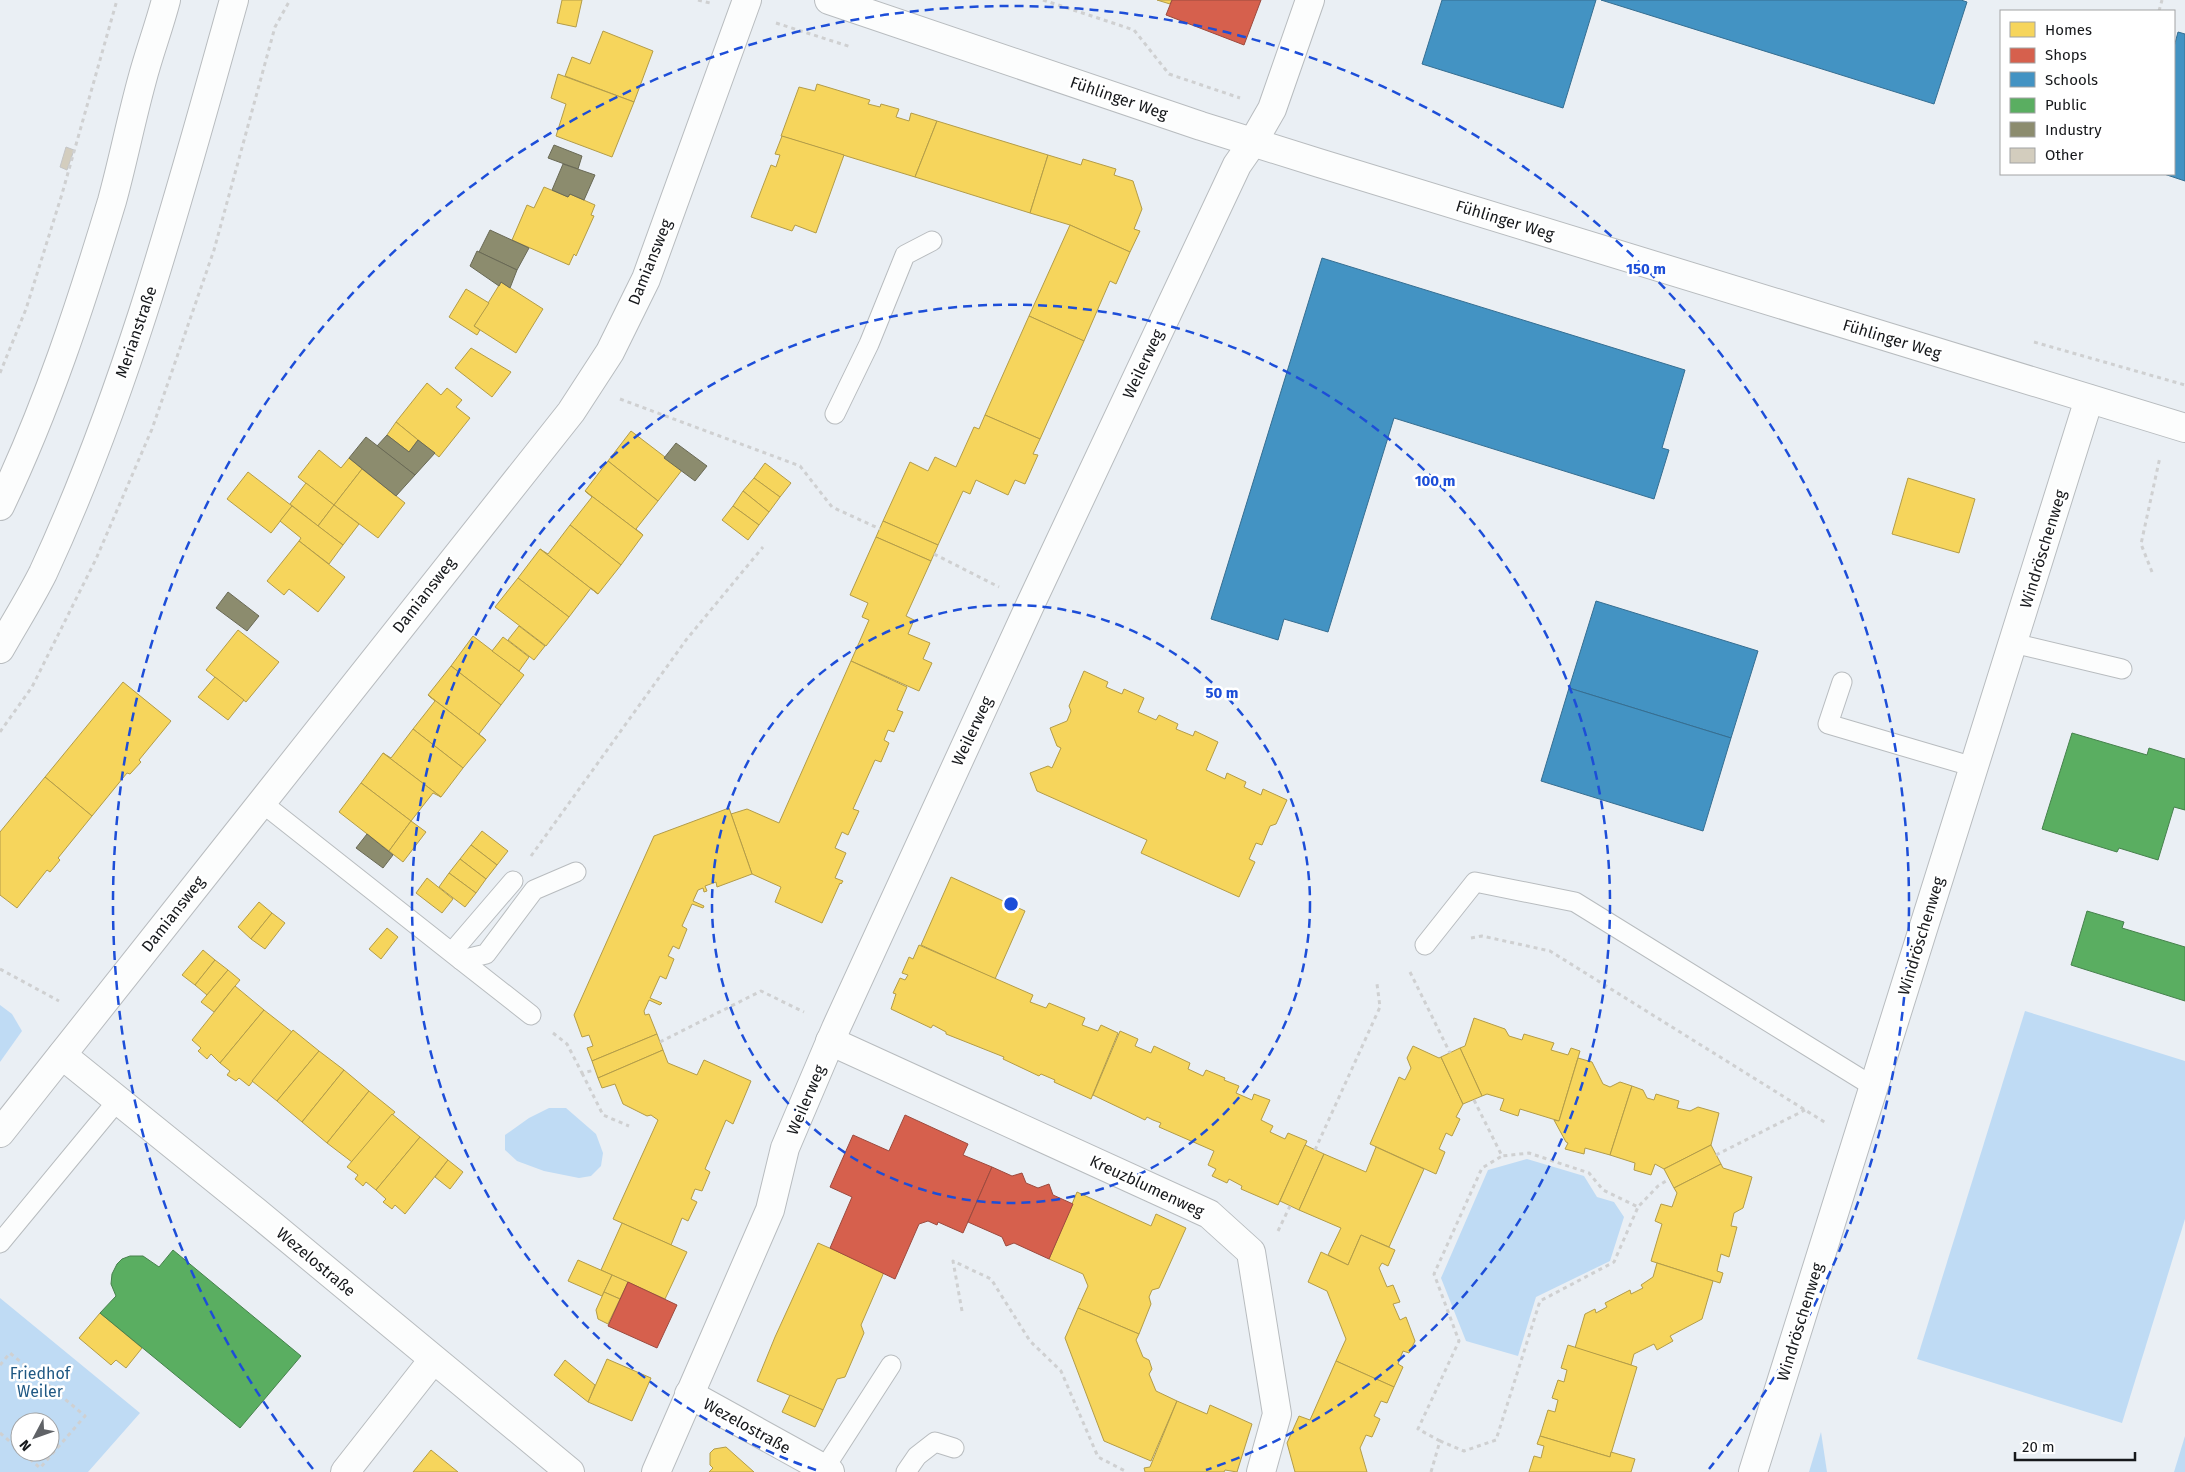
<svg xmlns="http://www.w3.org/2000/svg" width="2185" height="1472" font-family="'Fira Sans',sans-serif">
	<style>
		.green { fill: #bfdbf4; fill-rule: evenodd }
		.homes { fill: #f6d55c; stroke: #b39c48 }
		.shops { fill: #d6604d; stroke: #9c4a3e }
		.schools { fill: #4393c3; stroke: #366e91 }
		.public { fill: #5aae61; stroke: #46814c }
		.industry { fill: #8c8c6e; stroke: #696955 }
		.building { fill: #d3cdbe; stroke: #c4c5c6 }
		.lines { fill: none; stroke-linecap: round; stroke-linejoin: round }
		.service-casing { stroke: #b8bcbf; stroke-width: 21 }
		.minor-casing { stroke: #b8bcbf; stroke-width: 30 }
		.tertiary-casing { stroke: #b8bcbf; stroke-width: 30 }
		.path { stroke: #cfd0d1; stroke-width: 3; stroke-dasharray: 4 4; stroke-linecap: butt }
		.service { stroke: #fcfdfd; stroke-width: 19 }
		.minor { stroke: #fcfdfd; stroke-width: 28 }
		.tertiary { stroke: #fcfdfd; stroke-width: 28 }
		.ring { fill: none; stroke: #1d4ed8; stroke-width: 2.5; stroke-dasharray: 9 6 }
		.labels { text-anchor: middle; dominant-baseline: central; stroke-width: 5; stroke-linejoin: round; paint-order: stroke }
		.street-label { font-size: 16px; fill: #16181b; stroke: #fff }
		.park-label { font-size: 16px; fill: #1f5883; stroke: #fff }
		.centre { fill: #1d4ed8; stroke: #fff; stroke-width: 2.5 }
		.ring-label { font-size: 15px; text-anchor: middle; font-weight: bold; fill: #1d4ed8; stroke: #fff; stroke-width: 5; stroke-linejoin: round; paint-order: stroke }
	</style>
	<rect width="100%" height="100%" fill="#eaeff4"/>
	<g class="green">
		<polygon points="0,1005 12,1014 22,1031 0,1062"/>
		<polygon points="2025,1011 2185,1061 2185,1219 2122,1423 1917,1359"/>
		<polygon points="549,1108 566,1108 596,1134 603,1153 601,1166 591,1176 579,1178 544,1171 517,1161 505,1150 505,1135 529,1118"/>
		<polygon points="1527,1159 1584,1176 1597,1197 1614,1202 1624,1217 1610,1261 1536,1297 1518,1356 1466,1341 1441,1278 1488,1170"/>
		<path d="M0 1298 140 1413 88 1472H0ZM20 1422H50V1452H20Z"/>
		<polygon points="1821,1432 1827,1472 1809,1472"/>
		<polygon points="2185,1436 2185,1472 2174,1472"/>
	</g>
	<g class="homes">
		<polygon points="562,0 582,0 576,27 557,23"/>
		<polygon points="1157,0 1172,0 1170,4"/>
		<polygon points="603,31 653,51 634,102 565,76 572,57 590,64"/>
		<polygon points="558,74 634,102 612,157 556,136 566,104 551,98"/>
		<polygon points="817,84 870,100 868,104 880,107 881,104 899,109 896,117 909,121 911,113 937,121 915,177 781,136 799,87 815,91"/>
		<polygon points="937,121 1048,155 1030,213 915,177"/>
		<polygon points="782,136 844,155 816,233 795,225 792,231 751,217 771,165 776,167 780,155 775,154"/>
		<polygon points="1048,155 1081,165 1083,159 1116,169 1114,175 1133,181 1142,209 1134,229 1140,231 1130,252 1070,225 1030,213"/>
		<polygon points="544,187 568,197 570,194 595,205 591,215 594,216 576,256 574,254 569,265 512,240 527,205 534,208"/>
		<polygon points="1070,225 1130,252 1116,284 1110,281 1084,341 1029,316"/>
		<polygon points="501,282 543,309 516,353 474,326"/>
		<polygon points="466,289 489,303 474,326 480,330 477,335 449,317"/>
		<polygon points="1029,316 1084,341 1040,439 985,415"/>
		<polygon points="471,348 511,372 492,397 455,368"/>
		<polygon points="427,383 441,395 447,388 462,400 456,407 470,418 439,457 396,422"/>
		<polygon points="985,415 1040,439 1033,454 1038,455 1025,484 1015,480 1008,495 976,480 970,494 963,491 938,545 883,521 910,462 928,471 935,457 956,467 974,427 979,429"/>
		<polygon points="396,422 418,440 409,452 387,435"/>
		<polygon points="631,431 682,470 658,501 608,461"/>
		<polygon points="319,450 341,468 349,458 362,469 334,505 298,477"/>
		<polygon points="608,461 658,501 636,529 643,535 585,491"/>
		<polygon points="765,463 791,483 780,497 754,478"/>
		<polygon points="362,469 405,503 378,538 334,505"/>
		<polygon points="248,472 292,506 271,533 227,499"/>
		<polygon points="754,478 780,497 769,512 743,491"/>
		<polygon points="1908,478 1975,499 1959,553 1892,534"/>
		<polygon points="306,483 334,505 318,526 290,504"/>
		<polygon points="585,491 643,535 621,565 570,525 592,497"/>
		<polygon points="743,491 769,512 759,525 733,506"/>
		<polygon points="334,505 359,524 343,545 318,526"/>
		<polygon points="292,506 343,545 329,564 299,541 301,538 280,521"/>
		<polygon points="733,506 759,525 748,540 722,520"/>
		<polygon points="883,521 938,545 931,561 876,537"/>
		<polygon points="570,525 621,565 598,594 540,549 548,554"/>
		<polygon points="876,537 931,561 906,616 914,620 908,634 930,643 923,659 932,663 919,691 851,661 869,620 862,617 868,603 850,595"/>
		<polygon points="299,541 345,577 318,612 289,589 284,595 267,581"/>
		<polygon points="540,549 598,594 591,588 569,617 518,578"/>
		<polygon points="518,578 569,617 546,646 495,607"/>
		<polygon points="519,626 545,646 534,660 508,640"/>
		<polygon points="238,630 279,662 246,702 206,670"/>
		<polygon points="473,636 524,675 501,705 451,666"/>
		<polygon points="503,637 529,657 519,671 492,651"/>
		<polygon points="851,661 907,687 897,710 903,712 894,732 888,730 884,740 889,743 881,762 875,760 853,809 859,811 848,835 842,832 835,848 846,853 835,878 843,881 841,884 840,883 822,923 775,902 781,887 752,874 731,814 747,809 779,823"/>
		<polygon points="451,666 501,705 479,734 486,740 428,695"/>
		<polygon points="1084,671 1108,682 1106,687 1122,694 1124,689 1144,698 1138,712 1156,720 1159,715 1178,724 1176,729 1193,736 1195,731 1218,742 1206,770 1225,779 1227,773 1246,782 1244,787 1261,795 1263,789 1287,800 1276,824 1270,826 1262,845 1256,843 1249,859 1255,862 1239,897 1141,853 1147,840 1037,791 1030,773 1048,766 1052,768 1061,748 1057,746 1050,728 1067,721 1071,711 1069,706"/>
		<polygon points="215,677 244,700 228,720 198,697"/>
		<polygon points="123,682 171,721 139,760 141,762 130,774 127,773 92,816 45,777"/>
		<polygon points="428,695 486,740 463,768 413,729 435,701"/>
		<polygon points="413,729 463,768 441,797 383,753 391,758"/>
		<polygon points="383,753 441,797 433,793 411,821 361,783"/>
		<polygon points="45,777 92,816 58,858 60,860 50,872 47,870 17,908 0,895 0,832"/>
		<polygon points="361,783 411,821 389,851 339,812"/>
		<polygon points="729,808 752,874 717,887 716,882 705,886 707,891 704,892 703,888 698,890 693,901 704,906 703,908 692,904 682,926 687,929 679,949 673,946 668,956 674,959 666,979 660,976 650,998 662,1003 660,1005 649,1000 644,1011 645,1015 649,1014 657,1034 592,1061 587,1048 593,1046 589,1035 582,1037 574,1015 654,836"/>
		<polygon points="411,821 426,832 403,862 389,851"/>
		<polygon points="482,831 508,851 497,865 471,845"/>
		<polygon points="471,845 497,865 486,879 460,859"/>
		<polygon points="460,859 486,879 476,893 449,873"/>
		<polygon points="449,873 476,893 465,907 439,887"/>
		<polygon points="951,877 1025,911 995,979 921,945"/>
		<polygon points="427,878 453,899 442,913 416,893"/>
		<polygon points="259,902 272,913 251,939 238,927"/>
		<polygon points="272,913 285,923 265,949 251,939"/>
		<polygon points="387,928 398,937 381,959 369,949"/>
		<polygon points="919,945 1033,995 1030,1002 1046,1008 1049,1003 1085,1018 1082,1025 1098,1031 1101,1025 1118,1033 1091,1099 1054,1082 1055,1080 1041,1074 1039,1076 1003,1059 1004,1057 946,1034 946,1032 933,1025 931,1028 891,1009 896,994 893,993 900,978 905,980 908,975 902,973 909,957 913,959"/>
		<polygon points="203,950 215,960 195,985 182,975"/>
		<polygon points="215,960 228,970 207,995 195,985"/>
		<polygon points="228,970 240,980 214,1012 201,1002"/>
		<polygon points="235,986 264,1010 220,1063 211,1054 207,1059 198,1051 201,1048 192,1040"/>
		<polygon points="264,1010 292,1032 249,1086 239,1078 236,1081 227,1075 230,1071 220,1063"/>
		<polygon points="1474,1018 1505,1029 1509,1036 1522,1040 1524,1034 1554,1043 1551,1050 1568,1055 1571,1048 1580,1051 1559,1121 1520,1109 1518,1116 1500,1110 1504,1099 1487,1094 1482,1096 1460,1048 1465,1046"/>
		<polygon points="293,1030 319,1051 277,1101 252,1081"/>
		<polygon points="1120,1031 1138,1039 1135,1046 1151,1053 1154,1046 1190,1063 1188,1069 1203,1076 1206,1070 1225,1078 1224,1080 1239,1086 1236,1093 1252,1100 1254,1094 1270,1100 1261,1120 1273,1126 1270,1132 1285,1139 1288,1133 1307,1141 1278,1205 1241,1189 1242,1186 1229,1179 1227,1183 1212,1176 1216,1169 1208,1165 1214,1151 1159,1127 1161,1123 1153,1120 1147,1117 1145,1120 1093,1095"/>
		<polygon points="657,1034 663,1050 598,1078 592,1061"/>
		<polygon points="1413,1046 1439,1058 1441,1057 1463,1104 1456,1117 1460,1119 1452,1136 1446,1133 1439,1149 1445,1152 1436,1174 1370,1144 1399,1077 1405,1080 1411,1068 1407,1058"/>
		<polygon points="1460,1048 1482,1096 1463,1104 1441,1057"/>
		<polygon points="663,1050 668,1063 697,1075 704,1060 751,1081 733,1124 726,1120 705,1169 710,1172 702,1191 695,1189 691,1199 697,1202 688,1221 682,1218 671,1245 613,1219 658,1120 651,1115 647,1116 623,1104 615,1084 602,1088 598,1078"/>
		<polygon points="319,1051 344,1070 302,1122 277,1101"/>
		<polygon points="1578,1058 1592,1062 1603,1084 1610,1087 1620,1082 1632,1086 1610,1155 1585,1148 1584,1154 1565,1149 1568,1143 1566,1142 1554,1120 1559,1121"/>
		<polygon points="344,1070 369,1091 327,1143 302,1122"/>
		<polygon points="1632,1086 1643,1090 1647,1098 1654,1100 1656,1094 1679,1101 1677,1108 1690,1111 1698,1107 1719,1113 1711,1145 1664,1169 1655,1164 1651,1175 1634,1170 1635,1163 1610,1155"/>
		<polygon points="369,1091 395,1112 352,1162 327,1143"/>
		<polygon points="392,1114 420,1137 376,1190 366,1182 363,1186 355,1179 358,1175 347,1167"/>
		<polygon points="420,1137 448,1160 405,1214 395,1205 392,1209 383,1202 386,1199 376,1190"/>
		<polygon points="1305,1145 1324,1154 1299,1210 1280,1201"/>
		<polygon points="1711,1145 1721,1164 1674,1188 1664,1169"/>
		<polygon points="1376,1147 1424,1169 1389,1247 1361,1235 1348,1265 1328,1255 1341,1228 1299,1210 1324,1154 1366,1172"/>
		<polygon points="448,1160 463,1172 450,1189 435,1177"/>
		<polygon points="1721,1164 1723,1168 1752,1177 1743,1208 1734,1213 1731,1226 1737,1227 1729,1257 1721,1254 1717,1271 1723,1273 1720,1283 1651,1261 1662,1224 1655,1221 1661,1204 1672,1207 1677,1193 1674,1188"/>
		<polygon points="1077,1192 1151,1226 1156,1214 1186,1228 1159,1288 1152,1290 1149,1297 1151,1304 1139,1334 1078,1308 1088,1286 1083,1274 1049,1259"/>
		<polygon points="622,1223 687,1252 665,1299 601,1270"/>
		<polygon points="1361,1235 1395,1250 1388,1266 1382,1263 1379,1268 1387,1287 1393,1285 1400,1302 1393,1304 1400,1320 1406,1317 1415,1341 1409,1353 1403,1351 1398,1364 1403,1367 1394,1387 1336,1361 1346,1339 1327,1291 1308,1282 1321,1252 1348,1265"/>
		<polygon points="818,1243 884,1272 861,1325 864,1333 845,1377 837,1379 823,1410 757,1381 775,1337"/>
		<polygon points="578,1260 612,1275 602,1296 568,1281"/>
		<polygon points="1657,1263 1713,1281 1702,1319 1670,1336 1673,1341 1657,1350 1654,1344 1634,1354 1631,1365 1575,1348 1585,1314 1595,1309 1596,1313 1607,1307 1605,1303 1630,1290 1631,1294 1643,1288 1641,1285 1653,1277"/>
		<polygon points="612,1275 628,1282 620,1299 604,1292"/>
		<polygon points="604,1292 620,1299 608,1324 598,1319 596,1310"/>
		<polygon points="1078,1308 1139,1334 1136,1340 1143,1357 1149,1360 1152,1369 1149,1374 1156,1391 1177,1401 1151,1461 1104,1441 1065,1338"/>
		<polygon points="100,1313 142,1348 126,1368 116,1360 111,1365 79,1338"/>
		<polygon points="1568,1345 1637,1367 1610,1457 1540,1436 1548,1410 1555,1412 1558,1400 1552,1398 1558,1380 1564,1382 1567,1370 1561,1368"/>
		<polygon points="607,1359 651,1378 632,1421 588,1402"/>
		<polygon points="565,1360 595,1385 588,1402 554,1375"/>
		<polygon points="1336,1361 1394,1387 1387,1403 1381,1401 1374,1416 1380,1419 1372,1437 1366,1435 1360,1448 1367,1472 1295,1472 1287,1443 1299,1416 1310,1420"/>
		<polygon points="790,1395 823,1410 815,1427 782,1412"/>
		<polygon points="1177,1401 1207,1414 1210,1405 1252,1424 1237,1472 1225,1470 1224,1472 1145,1472 1144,1468 1150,1467"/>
		<polygon points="1540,1436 1610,1457 1611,1452 1635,1459 1631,1472 1529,1472 1534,1456 1541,1458 1544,1446 1537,1444"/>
		<polygon points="726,1447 754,1472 709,1472 713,1468 710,1465 710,1453 714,1449"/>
		<polygon points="431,1450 458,1472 413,1472"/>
	</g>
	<g class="shops">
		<polygon points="1172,0 1261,0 1244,45 1166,15"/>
		<polygon points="905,1115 968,1144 963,1155 992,1167 963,1233 938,1222 937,1225 928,1221 919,1224 895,1279 830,1248 852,1197 830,1187 853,1135 889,1151"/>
		<polygon points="992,1167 1012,1176 1022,1173 1026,1183 1038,1188 1049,1184 1053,1195 1073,1204 1049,1259 1014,1243 1006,1246 1002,1237 968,1222"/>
		<polygon points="628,1282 677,1305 657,1348 608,1326"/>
	</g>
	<g class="schools">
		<polygon points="1442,0 1596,0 1563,108 1422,64"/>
		<polygon points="1601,0 1961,0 1967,2 1934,104"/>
		<polygon points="2178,32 2185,34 2185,181 2164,174 2174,174 2174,47"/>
		<polygon points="1322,258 1685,370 1662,448 1669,450 1654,499 1394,418 1328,632 1284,619 1278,640 1211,619"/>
		<polygon points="1596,601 1758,651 1731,738 1569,688"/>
		<polygon points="1569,688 1731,738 1703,831 1541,781"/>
	</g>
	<g class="public">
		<polygon points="2072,733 2147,755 2149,748 2185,759 2185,810 2174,807 2158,860 2119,848 2117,852 2042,829"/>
		<polygon points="2087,911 2124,922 2122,928 2185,947 2185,1001 2071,965"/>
		<polygon points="173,1250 301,1356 240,1428 100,1313 116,1296 111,1284 112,1274 117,1264 122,1259 130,1256 143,1256 159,1267"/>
	</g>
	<g class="industry">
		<polygon points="554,145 582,156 578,169 548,158"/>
		<polygon points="563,164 595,175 584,200 570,194 568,197 552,190"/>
		<polygon points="490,230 529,248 517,270 479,252"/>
		<polygon points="477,251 517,270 510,288 501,282 499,286 470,266"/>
		<polygon points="387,435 409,452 418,440 435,453 415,475 377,446"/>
		<polygon points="366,437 415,475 396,496 349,458"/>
		<polygon points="676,443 707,466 695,481 664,458"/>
		<polygon points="228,592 259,616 247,631 216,608"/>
		<polygon points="367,834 393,855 383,868 356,848"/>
	</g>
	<polygon class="building" points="66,147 74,150 67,170 60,167"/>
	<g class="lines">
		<defs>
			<g id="service">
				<polyline points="835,414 869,344 905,255 932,241"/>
				<polyline points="2013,643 2122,669"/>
				<polyline points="1842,682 1828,724 1974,767"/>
				<polyline points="261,802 461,960 486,954 534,890 576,872"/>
				<polyline points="1425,945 1475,882 1575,902 1874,1087"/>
				<polyline points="452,952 513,881"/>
				<polyline points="461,960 531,1015"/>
				<polyline points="0,1243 118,1100"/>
				<polyline points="824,1469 891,1365"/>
				<polyline points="906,1472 917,1456 935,1442 954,1448"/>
			</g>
			<g id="minor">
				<polyline points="830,1041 1209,1214 1251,1252 1277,1414 1261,1472"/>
				<polyline points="62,1055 255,1211 570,1472"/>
				<polyline points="0,1133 571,412 610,352 646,279 747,0"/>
				<polyline points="689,1394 830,1472"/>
				<polyline points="345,1472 433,1360"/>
				<polyline points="656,1472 770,1210 785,1148 836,1028 1031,603 1237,165 1253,142 1272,109 1310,0"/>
				<polyline points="1753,1472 2089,399"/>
			</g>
			<g id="tertiary">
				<polyline points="829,0 1201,126 1319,163 2185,428"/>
				<path d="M0 506C47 408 81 304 112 201 123 161 131 120 142 80 149 53 159 27 166 0"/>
				<path d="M0 649C14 624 30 599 43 573 128 390 180 193 234 0"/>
			</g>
		</defs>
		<use href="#service" class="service-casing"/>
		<use href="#minor" class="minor-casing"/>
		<use href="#tertiary" class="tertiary-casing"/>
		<g class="path">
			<polyline points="698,0 710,3"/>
			<polyline points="1043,0 1134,30 1169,74 1240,98"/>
			<polyline points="2159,11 2162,0"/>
			<polyline points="776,23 851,47"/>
			<polyline points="2034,342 2185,385"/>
			<polyline points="0,373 26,309 62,194 117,0"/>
			<polyline points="620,399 800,466 832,507 880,529"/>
			<polyline points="934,554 999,587"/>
			<polyline points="2152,572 2141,544 2160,457"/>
			<polyline points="0,732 32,687 96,559 152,429 214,250 275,27 290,0"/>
			<polyline points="531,856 686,640 763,547"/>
			<polyline points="1471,938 1482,936 1550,951 1826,1123"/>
			<polyline points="0,969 59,1001"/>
			<polyline points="1410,972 1450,1053"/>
			<polyline points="553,1033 567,1044 582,1073 595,1070"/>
			<polyline points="660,1042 761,991 804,1012"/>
			<polyline points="582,1073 603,1115 629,1126"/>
			<polyline points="1474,1100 1502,1156 1529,1153 1589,1173 1603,1190 1638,1207 1658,1186 1669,1179"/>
			<polyline points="1315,1150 1380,1007 1377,984"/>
			<polyline points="1716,1155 1805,1110"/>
			<polyline points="1278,1231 1290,1206"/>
			<polyline points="962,1311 953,1261 991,1279 1030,1341 1061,1371 1098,1457 1127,1472"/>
			<polyline points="0,1365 10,1353 85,1416 40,1468 22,1452"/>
			<polyline points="0,1433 20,1450"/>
			<polyline points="1440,1441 1418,1429 1459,1341 1434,1274 1482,1168 1502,1156"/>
			<polyline points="1431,1472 1440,1441 1464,1451 1496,1440 1540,1301 1614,1262 1638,1207"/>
		</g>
		<use href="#service" class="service"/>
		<use href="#minor" class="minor"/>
		<use href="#tertiary" class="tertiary"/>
	</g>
	<g class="ring">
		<circle cx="1011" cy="904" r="299"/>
		<path d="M816 1470A599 599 0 1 1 1206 1470"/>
		<path d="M313 1469A898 898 0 1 1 1709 1469"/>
	</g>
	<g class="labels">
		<g class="street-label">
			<text transform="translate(1119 98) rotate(19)">Fühlinger Weg</text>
			<text transform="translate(1505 220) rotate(17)">Fühlinger Weg</text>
			<text transform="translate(650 262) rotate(-68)">Damiansweg</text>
			<text transform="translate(136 332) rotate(-71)">Merianstraße</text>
			<text transform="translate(1892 339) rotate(17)">Fühlinger Weg</text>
			<text transform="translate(1143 364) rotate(-65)">Weilerweg</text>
			<text transform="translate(2043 549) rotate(-73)">Windröschenweg</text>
			<text transform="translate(424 595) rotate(-52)">Damiansweg</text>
			<text transform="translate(972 731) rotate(-65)">Weilerweg</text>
			<text transform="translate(173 914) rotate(-52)">Damiansweg</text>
			<text transform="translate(1921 936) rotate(-73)">Windröschenweg</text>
			<text transform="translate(806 1100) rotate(-67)">Weilerweg</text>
			<text transform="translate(1147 1186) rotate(25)">Kreuzblumenweg</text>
			<text transform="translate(316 1262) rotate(40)">Wezelostraße</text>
			<text transform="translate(1800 1322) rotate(-73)">Windröschenweg</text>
			<text transform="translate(747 1426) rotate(29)">Wezelostraße</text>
		</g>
		<g class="park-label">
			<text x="40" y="1373">Friedhof<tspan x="40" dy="18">Weiler</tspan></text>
		</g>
	</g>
	<circle cx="1011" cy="904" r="8" class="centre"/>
	<g class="ring-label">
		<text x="1646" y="274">150 m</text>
		<text x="1435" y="486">100 m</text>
		<text x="1222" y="698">50 m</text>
	</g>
	<rect x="2000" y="10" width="175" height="165" fill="#ffffff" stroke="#a2a3a4"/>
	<rect x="2010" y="22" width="25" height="15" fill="#f6d55c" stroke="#a2a3a4"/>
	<text x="2045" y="35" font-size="15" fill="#16181b">Homes</text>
	<rect x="2010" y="48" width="25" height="15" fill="#d6604d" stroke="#a2a3a4"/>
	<text x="2045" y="60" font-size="15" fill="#16181b">Shops</text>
	<rect x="2010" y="72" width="25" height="15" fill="#4393c3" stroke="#a2a3a4"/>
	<text x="2045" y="85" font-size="15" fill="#16181b">Schools</text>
	<rect x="2010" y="98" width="25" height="15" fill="#5aae61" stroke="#a2a3a4"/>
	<text x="2045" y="110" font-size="15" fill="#16181b">Public</text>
	<rect x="2010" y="122" width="25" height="15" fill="#8c8c6e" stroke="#a2a3a4"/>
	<text x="2045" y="135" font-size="15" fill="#16181b">Industry</text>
	<rect x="2010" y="148" width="25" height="15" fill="#d3cdbe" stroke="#a2a3a4"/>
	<text x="2045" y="160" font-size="15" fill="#16181b">Other</text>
	<g transform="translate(35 1437) rotate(229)"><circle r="24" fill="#ffffff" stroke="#a2a3a4"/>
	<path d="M0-4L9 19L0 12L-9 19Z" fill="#606367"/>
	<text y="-8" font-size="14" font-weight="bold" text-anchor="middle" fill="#16181b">N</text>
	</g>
	<path d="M2015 1452v8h120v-8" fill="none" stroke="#16181b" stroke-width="2.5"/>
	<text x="2022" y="1452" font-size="15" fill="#16181b" stroke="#ffffff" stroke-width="4" paint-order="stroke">20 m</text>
</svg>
